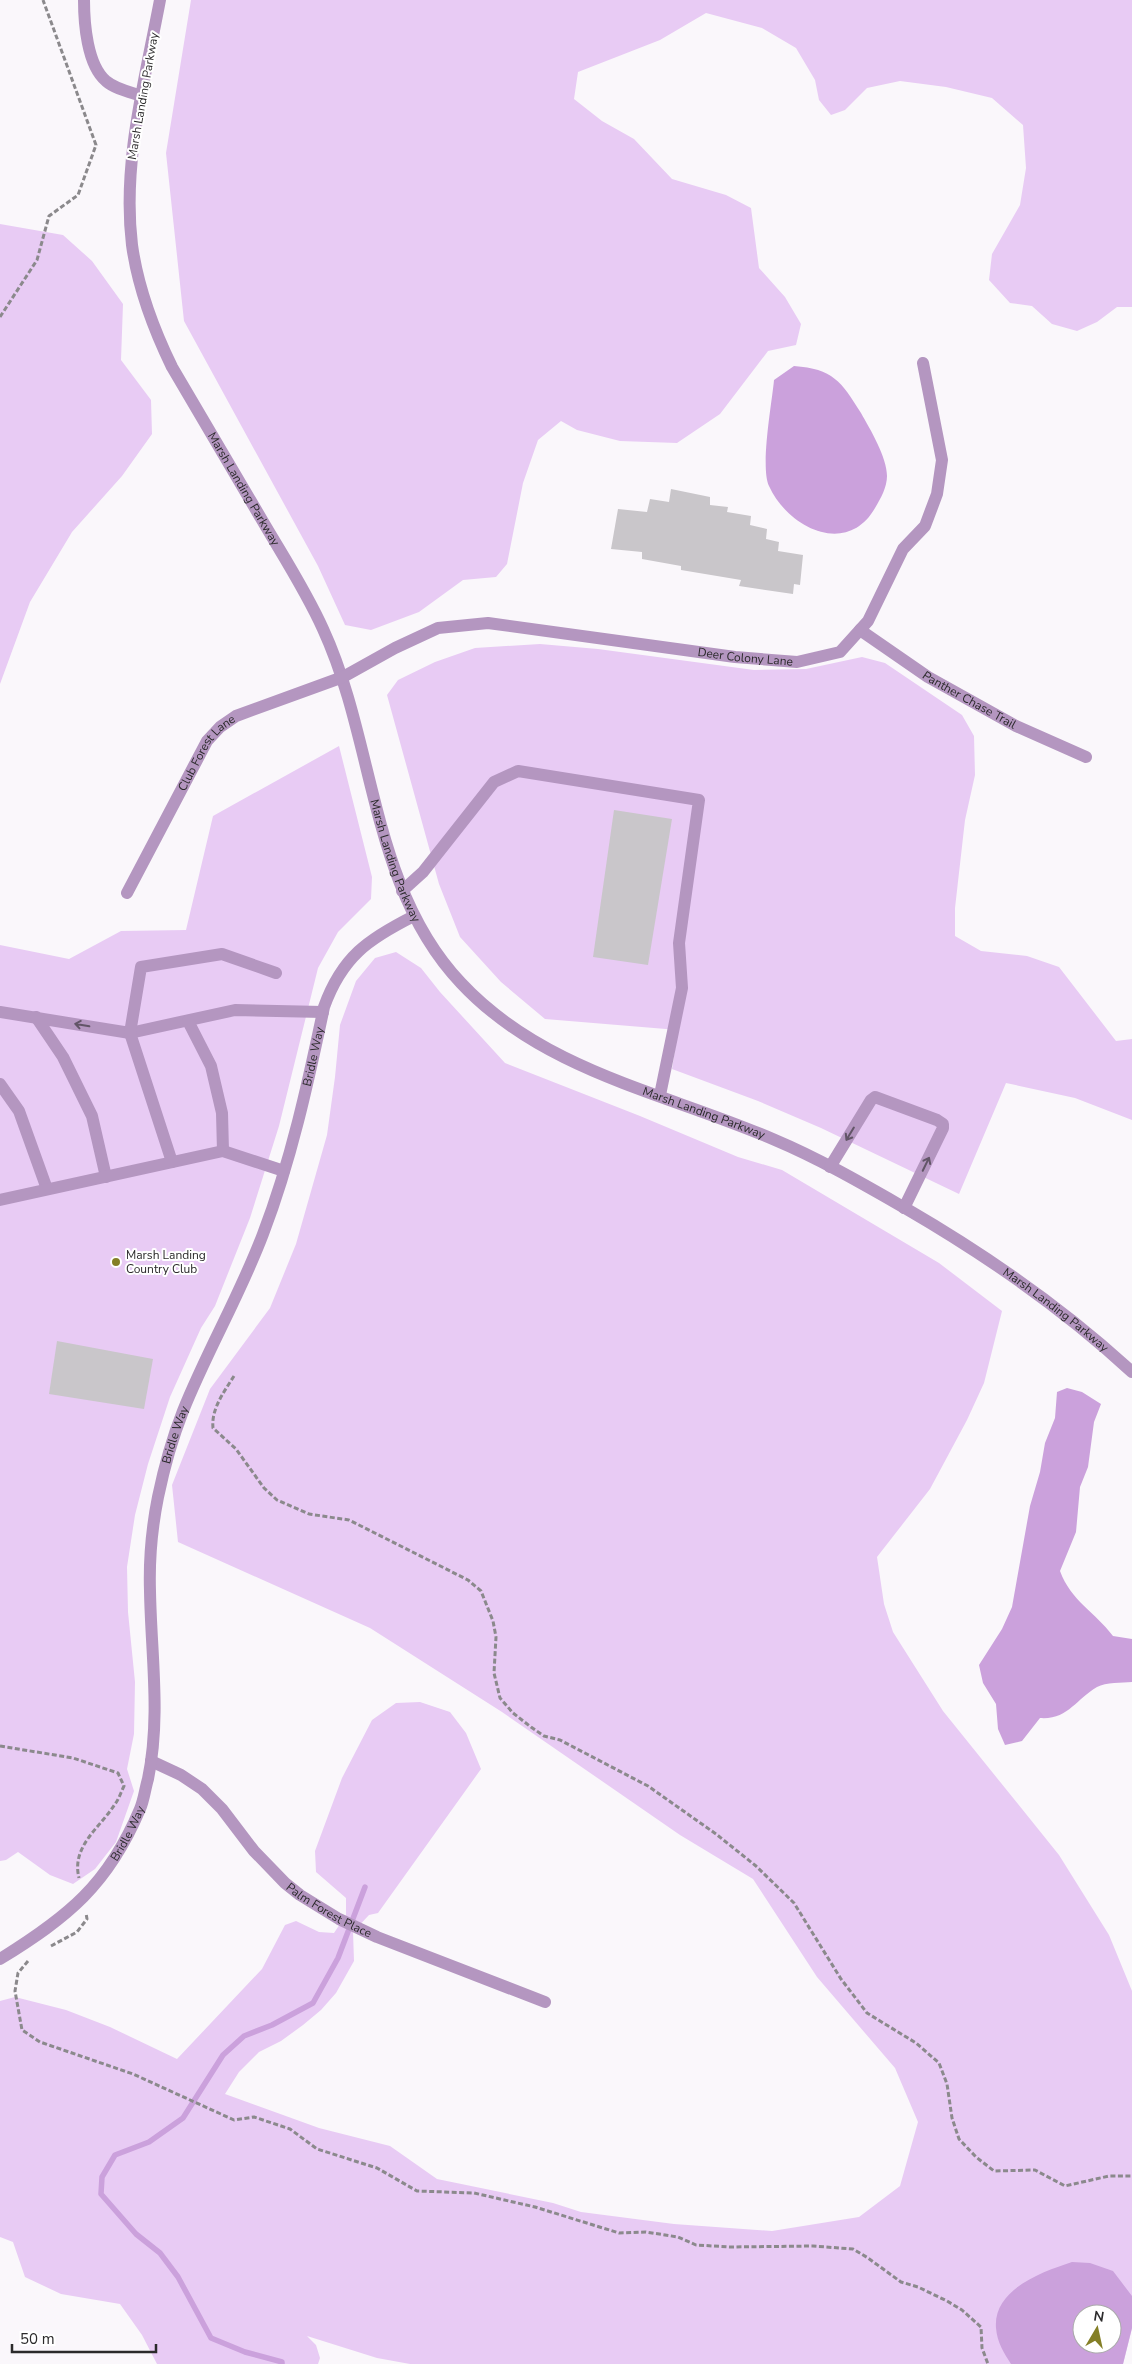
<svg xmlns="http://www.w3.org/2000/svg" width="1132" height="2364" font-family="'Nunito Sans',sans-serif">
	<style>
		.green { fill: #e8cbf4; fill-rule: evenodd }
		.water { fill: #cba1dc; fill-rule: evenodd }
		.lines { fill: none; stroke-linecap: round; stroke-linejoin: round }
		.stream { stroke: #cba1dc; stroke-width: 5.5 }
		.building { fill: #c9c6ca }
		.path { stroke: #8b898c; stroke-width: 3; stroke-dasharray: 5 2.5; stroke-linecap: butt }
		.minor { stroke: #b496c0; stroke-width: 12 }
		.oneway { stroke: #625567 }
		.poi-dot { fill: #847f26; stroke: #fff; stroke-width: 2 }
		.labels { text-anchor: middle; dominant-baseline: central; stroke-width: 4; stroke-linejoin: round; paint-order: stroke }
		.street-label { font-size: 12px; fill: #2b2a2b; stroke: #fff }
		.poi-label { font-size: 12px; fill: #2b2a2b; stroke: #fff; text-anchor: start }
	</style>
	<rect width="100%" height="100%" fill="#faf7fb"/>
	<g class="green">
		<polygon points="191,0 1132,0 1132,307 1117,307 1097,322 1077,331 1052,324 1032,306 1010,303 989,280 992,254 1020,205 1026,168 1023,125 992,98 946,87 900,81 867,88 845,110 831,115 819,100 815,80 796,48 762,28 706,13 660,40 578,72 574,99 602,121 634,139 672,179 726,195 751,208 759,268 785,297 801,324 796,345 768,351 720,414 677,443 620,441 577,430 561,421 538,440 523,483 507,564 496,577 463,580 419,612 371,630 345,625 318,566 184,321 166,153"/>
		<polygon points="0,224 63,235 92,261 123,304 121,360 151,400 152,434 122,476 72,532 30,602 0,684"/>
		<polygon points="540,644 598,649 754,670 806,669 862,657 885,663 962,715 974,736 975,775 965,820 955,908 955,936 981,951 1027,956 1059,967 1116,1041 1132,1039 1132,1120 1075,1098 1006,1083 959,1194 821,1128 758,1101 672,1069 678,1030 545,1019 501,982 460,937 439,884 387,695 398,680 435,662 475,648"/>
		<polygon points="339,746 372,877 371,899 338,932 318,968 279,1126 250,1218 215,1306 201,1328 170,1397 148,1464 135,1515 127,1567 128,1612 135,1682 134,1734 127,1769 134,1791 116,1842 95,1869 73,1884 50,1875 18,1852 6,1860 0,1861 0,945 69,959 121,931 186,930 213,816"/>
		<path d="M396 952 421 968 440 992 505 1063 640 1116 738 1157 782 1170 939 1263 1002 1311 984 1383 967 1420 930 1489 877 1557 884 1604 893 1632 943 1711 1059 1855 1109 1935 1132 1991V2328L1123 2364H410L377 2358 307 2336 316 2345 320 2358 318 2364H157L142 2335 120 2304 61 2294 25 2277 13 2242 0 2237V2001L15 1997 66 2010 110 2027 177 2059 262 1969 285 1925 296 1921 319 1932 334 1933 346 1915V1898L316 1872 315 1851 342 1778 372 1720 396 1703 420 1702 450 1712 466 1733 481 1769 378 1913 369 1915 353 1932 354 1961 336 1993 321 2010 303 2025 281 2041 259 2052 239 2072 225 2094 319 2128 390 2146 437 2179 553 2203 581 2212 674 2224 772 2231 859 2217 900 2186 918 2122 895 2068 817 1977 753 1879 680 1835 502 1712 370 1628 178 1542 172 1485 210 1389 270 1308 296 1244 327 1135 335 1077 340 1025 356 981 375 958ZM1082 2314H1112V2344H1082Z"/>
	</g>
	<g class="water">
		<path d="M794 366C833 369 841 381 861 413 870 429 887 457 887 476 887 487 881 498 875 508 847 557 788 528 769 486 760 466 772 403 774 380Z"/>
		<path d="M1067 1388 1082 1392 1101 1404 1094 1422 1088 1467 1080 1487 1076 1532 1060 1571C1071 1601 1095 1612 1113 1636L1132 1639V1682C1122 1683 1106 1682 1097 1687 1076 1699 1068 1720 1040 1718L1022 1741 1005 1745 998 1729 996 1704 983 1683 979 1665 1002 1629 1012 1607 1030 1506 1040 1472 1045 1443 1055 1418 1057 1392Z"/>
		<path d="M1072 2262 1090 2263 1113 2271 1132 2296V2328L1123 2364H1011C1004 2353 997 2342 996 2328 993 2289 1042 2272 1072 2262ZM1082 2314H1112V2344H1082Z"/>
	</g>
	<g class="lines">
		<polyline class="stream" points="282,2364 282,2362 245,2352 211,2338 178,2277 160,2253 136,2234 101,2194 102,2177 115,2155 149,2142 183,2118 223,2055 244,2036 272,2025 313,2003 338,1958 365,1887"/>
	</g>
	<g class="building">
		<polygon points="671,489 710,497 710,505 728,507 727,512 751,516 750,525 767,529 766,539 779,542 778,551 803,555 800,585 794,584 793,594 739,586 741,580 681,570 681,566 642,559 642,552 611,549 618,509 647,512 650,499 669,502"/>
		<polygon points="614,810 672,819 648,965 593,957"/>
		<polygon points="57,1341 153,1359 144,1409 49,1394"/>
	</g>
	<g class="lines">
		<g class="path">
			<polyline points="0,317 37,260 49,216 78,195 96,145 43,0"/>
			<path d="M234 1376C224 1392 211 1409 213 1428L236 1449 264 1488 277 1500 309 1514 349 1520 468 1580 481 1591 493 1621 496 1637 494 1673 500 1698 513 1713 531 1727 544 1736 560 1740 648 1786 716 1834 756 1866 794 1903 841 1979 867 2013 916 2043 939 2063 947 2084 952 2118 959 2139 976 2157 994 2171 1035 2170 1065 2186 1109 2176H1132"/>
			<path d="M0 1746 73 1758 118 1773 124 1786C121 1792 119 1799 115 1804 100 1828 71 1846 79 1878"/>
			<polyline points="51,1946 77,1932 87,1919 86,1913"/>
			<polyline points="28,1961 18,1973 15,1991 22,2030 40,2042 133,2074 234,2120 254,2117 290,2129 317,2149 377,2168 417,2191 474,2193 535,2207 619,2233 646,2232 678,2237 696,2245 730,2247 813,2246 853,2249 868,2258 901,2282 918,2287 947,2301 962,2310 981,2327 982,2348 988,2364"/>
		</g>
		<g class="minor">
			<path d="M84 0C84 23 87 65 106 81 115 89 130 92 142 96"/>
			<path id="s1" d="M160 0C145 80 122 163 132 245 138 288 153 328 172 367 202 418 232 469 262 520 283 556 306 591 323 629 376 744 370 887 461 983 544 1072 667 1093 775 1140 820 1159 863 1184 905 1208 986 1255 1064 1309 1132 1372"/>
			<path id="s2" d="M860 630 928 677 1016 726 1086 757"/>
			<polyline points="402,891 423,872 494,782 518,771 699,800 679,943 682,988 660,1095"/>
			<path id="s3" d="M127 893 207 741 220 727 236 716 343 677 395 648 438 628 488 623 735 657 797 662 840 652 868 621 903 549 925 526 937 494 942 460 923 363"/>
			<polyline points="0,1012 130,1033 235,1010 323,1012"/>
			<polyline points="36,1017 63,1057 92,1116 106,1177"/>
			<polyline points="188,1021 211,1066 222,1113 223,1151"/>
			<polyline points="0,1084 19,1111 47,1189"/>
			<polyline points="172,1162 130,1033 141,967 222,954 276,973"/>
			<polyline points="830,1167 871,1100 875,1097 937,1120 943,1124 943,1128 904,1208"/>
			<polyline points="0,1200 223,1151 284,1171"/>
			<path id="s4" d="M151 1761 181 1775 202 1789 222 1809 254 1851 285 1883 300 1895 339 1919 377 1937 545 2002"/>
			<path id="s5" d="M0 1959C68 1917 108 1885 140 1809 144 1800 145 1789 148 1779 161 1716 151 1654 150 1591 149 1560 152 1527 158 1497 164 1468 172 1439 183 1411 207 1351 240 1295 263 1234 291 1161 308 1083 324 1007 342 957 368 939 414 916"/>
		</g>
	</g>
	<defs><path id="oneway-shaft" d="M-6 0H5M1.5-3L5.5 0L1.5 3" fill="none" stroke-width="1.6" stroke-linecap="round" stroke-linejoin="round" transform="scale(1.25)"/></defs>
	<g class="oneway">
		<use href="#oneway-shaft" transform="translate(82 1025) rotate(-170)"/>
		<use href="#oneway-shaft" transform="translate(850 1134) rotate(121)"/>
		<use href="#oneway-shaft" transform="translate(926 1164) rotate(-64)"/>
	</g>
	<circle class="poi-dot" cx="116" cy="1262" r="5"/>
	<g class="labels">
		<g class="street-label">
			<text transform="translate(143 96) rotate(-80)">Marsh Landing Parkway</text>
			<text stroke="none"><textPath href="#s1" startOffset="518">Marsh Landing Parkway</textPath></text>
			<text stroke="none"><textPath href="#s3" startOffset="741">Deer Colony Lane</textPath></text>
			<text stroke="none"><textPath href="#s2" startOffset="130">Panther Chase Trail</textPath></text>
			<text stroke="none"><textPath href="#s3" startOffset="162">Club Forest Lane</textPath></text>
			<text stroke="none"><textPath href="#s1" startOffset="922">Marsh Landing Parkway</textPath></text>
			<text stroke="none"><textPath href="#s5" startOffset="992">Bridle Way</textPath></text>
			<text stroke="none"><textPath href="#s1" startOffset="1341">Marsh Landing Parkway</textPath></text>
			<text stroke="none"><textPath href="#s1" startOffset="1746">Marsh Landing Parkway</textPath></text>
			<text stroke="none"><textPath href="#s5" startOffset="588">Bridle Way</textPath></text>
			<text stroke="none"><textPath href="#s5" startOffset="182">Bridle Way</textPath></text>
			<text stroke="none"><textPath href="#s4" startOffset="236">Palm Forest Place</textPath></text>
		</g>
		<g class="poi-label">
			<text x="126" y="1255">Marsh Landing<tspan x="126" dy="14">Country Club</tspan></text>
		</g>
	</g>
	<g transform="translate(1097 2329) rotate(9)"><circle r="24" fill="#ffffff" stroke="#aaaaaa"/>
	<path d="M0-4L9 19L0 12L-9 19Z" fill="#847f26"/>
	<text y="-8" font-size="14" font-weight="bold" text-anchor="middle" fill="#2b2a2b">N</text>
	</g>
	<path d="M12 2344v8h144v-8" fill="none" stroke="#2b2a2b" stroke-width="2.5"/>
	<text x="20" y="2344" font-size="15" fill="#2b2a2b" stroke="#ffffff" stroke-width="4" paint-order="stroke">50 m</text>
</svg>
